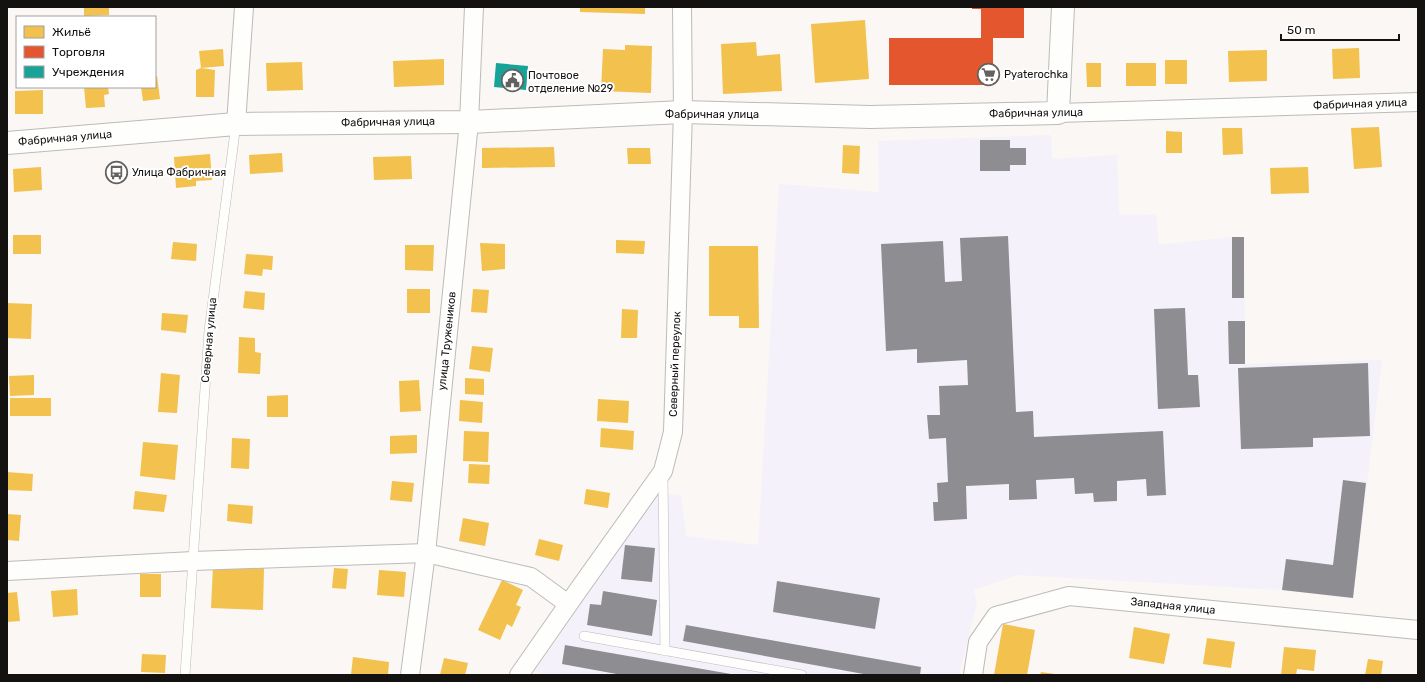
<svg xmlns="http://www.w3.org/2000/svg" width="1425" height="682" font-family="Rubik,sans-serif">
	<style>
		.industrial { fill: #f4f1fa }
		.homes { fill: #f2c14e }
		.shops { fill: #e4572e }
		.public { fill: #17a398 }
		.industry { fill: #8d8d92 }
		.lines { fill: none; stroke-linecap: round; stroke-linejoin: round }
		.lane-casing { stroke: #bdbbb9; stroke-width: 10 }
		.street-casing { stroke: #bdbbb9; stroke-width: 20 }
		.secondary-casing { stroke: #bdbbb9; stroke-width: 24 }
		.lane { stroke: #fefefd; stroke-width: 9 }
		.street { stroke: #fefefd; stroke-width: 18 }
		.secondary { stroke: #fefefd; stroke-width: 22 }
		.labels { text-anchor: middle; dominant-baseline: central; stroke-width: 4; stroke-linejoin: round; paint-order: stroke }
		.poi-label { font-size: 11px; fill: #141210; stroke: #fff; text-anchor: start }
		.street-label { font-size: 11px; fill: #141210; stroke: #fff }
	</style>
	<rect width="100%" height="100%" fill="#faf7f4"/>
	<polygon class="industrial" points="1051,135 1052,159 1117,155 1119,214 1156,215 1159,245 1232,237 1244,237 1245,364 1382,360 1353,598 1282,590 1018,575 974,590 977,603 959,675 548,675 534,672 656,496 681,494 686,536 758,545 779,184 879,192 878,141"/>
	<g class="homes">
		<polygon points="84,7 109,7 109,15 84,16"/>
		<polygon points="580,7 645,7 645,14 580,12"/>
		<polygon points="865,20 869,79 815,83 811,24"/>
		<polygon points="756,42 757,56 780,54 782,91 723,94 721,44"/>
		<polygon points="625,45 652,46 651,93 601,91 603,49 625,50"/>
		<polygon points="1359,48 1360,78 1333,79 1332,49"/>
		<polygon points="223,49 224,66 201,68 199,51"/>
		<polygon points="1267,50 1267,81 1229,82 1228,51"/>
		<polygon points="444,59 444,85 394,87 393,61"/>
		<rect x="1165" y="60" width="22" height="24"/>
		<polygon points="302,62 303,90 267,91 266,63"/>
		<polygon points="1086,63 1101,63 1101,87 1087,87"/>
		<rect x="1126" y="63" width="30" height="23"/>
		<polygon points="201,68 215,70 214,97 196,97 196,70"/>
		<polygon points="155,76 157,76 160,99 143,101 141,87 155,87"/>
		<polygon points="84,87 108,87 109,94 104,95 105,107 86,108"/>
		<polygon points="43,90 43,114 15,114 15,91"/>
		<polygon points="1379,127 1382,167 1354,169 1351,128"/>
		<polygon points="1222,128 1242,128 1243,154 1223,155"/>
		<polygon points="1166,131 1182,132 1182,153 1166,153"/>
		<polygon points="843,145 860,146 859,174 842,173"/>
		<polygon points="554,147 555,167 482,168 482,148"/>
		<polygon points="627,148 650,148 651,164 628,164"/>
		<polygon points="282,153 283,172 250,174 249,155"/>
		<polygon points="210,154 212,180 196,181 196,186 176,188 174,157"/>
		<polygon points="411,156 412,179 374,180 373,157"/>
		<polygon points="41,167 42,190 14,192 13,169"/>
		<polygon points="1308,167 1309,193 1271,194 1270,168"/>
		<rect x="13" y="235" width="28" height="19"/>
		<polygon points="616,240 645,241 644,254 616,253"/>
		<polygon points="173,242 197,244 196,261 171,259"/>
		<polygon points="480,243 505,244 505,269 482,271"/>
		<polygon points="405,245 434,245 433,271 405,270"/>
		<polygon points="709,246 758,246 759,328 739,328 739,316 709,316"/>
		<polygon points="246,254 273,256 272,270 263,269 262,276 244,274"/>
		<rect x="407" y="289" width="23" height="24"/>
		<polygon points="473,289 489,290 487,313 471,312"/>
		<polygon points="245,291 265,293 264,310 243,308"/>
		<polygon points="7,303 32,304 31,339 7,338"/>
		<polygon points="622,309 638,310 637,338 621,338"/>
		<polygon points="162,313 188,315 186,333 161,330"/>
		<polygon points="239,337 255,338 255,352 261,353 260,374 238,373"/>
		<polygon points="472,346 493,348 490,372 469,369"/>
		<polygon points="161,373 180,375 177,413 158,412"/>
		<polygon points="34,375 34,395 10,396 9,376"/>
		<polygon points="465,378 484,379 484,395 465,394"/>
		<polygon points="419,380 421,411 400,412 399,381"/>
		<polygon points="288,395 288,417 267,417 267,396"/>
		<rect x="10" y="398" width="41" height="18"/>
		<polygon points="598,399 629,401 628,423 597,421"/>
		<polygon points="460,400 483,402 482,423 459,421"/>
		<polygon points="601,428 634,431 633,450 600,447"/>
		<polygon points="464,431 489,432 488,462 463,461"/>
		<polygon points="417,435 417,453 390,454 390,436"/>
		<polygon points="232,438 250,439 249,469 231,468"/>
		<polygon points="143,442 178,445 175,480 140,476"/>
		<polygon points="469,464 490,465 489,484 468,483"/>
		<polygon points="7,472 33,474 32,491 7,490"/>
		<polygon points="392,481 414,483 412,502 390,500"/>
		<polygon points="586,489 610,493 608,508 584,504"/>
		<polygon points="135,491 167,495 164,512 133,509"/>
		<polygon points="228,504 253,506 252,524 227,521"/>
		<polygon points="7,514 21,515 19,541 7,540"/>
		<polygon points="463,518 489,523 485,546 459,541"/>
		<polygon points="539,539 563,545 559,561 535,555"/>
		<polygon points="213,566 264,568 263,610 211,608"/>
		<polygon points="334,568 348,569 346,589 332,588"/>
		<polygon points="379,570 406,572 404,597 377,595"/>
		<rect x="140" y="574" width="21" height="23"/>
		<polygon points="502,580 523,590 516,605 521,607 512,627 507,624 500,640 478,630"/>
		<polygon points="77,589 78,615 53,617 51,591"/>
		<polygon points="17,592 20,621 7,622 7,593"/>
		<polygon points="1003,624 1035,630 1027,675 994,675"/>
		<polygon points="1134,627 1170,634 1164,664 1129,658"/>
		<polygon points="1207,638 1235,642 1231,668 1203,664"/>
		<polygon points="1284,647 1316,650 1314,671 1297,669 1296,675 1281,675"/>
		<polygon points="142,654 166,655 165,673 141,672"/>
		<polygon points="353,657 389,662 388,675 351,675"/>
		<polygon points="444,658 468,663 465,675 440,675"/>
		<polygon points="1368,659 1383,661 1381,675 1365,675"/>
		<polygon points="1041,672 1055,674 1055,675 1040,675"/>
	</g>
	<polygon class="shops" points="972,7 1024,7 1024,38 993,38 993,85 889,85 889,38 981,38 981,9 972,9"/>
	<polygon class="public" points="496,63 528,66 526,90 494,87"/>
	<g class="industry">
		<polygon points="980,140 1010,140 1010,148 1026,148 1026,165 1010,165 1010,171 980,171"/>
		<polygon points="1008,236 1016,412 1033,411 1034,437 1163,431 1166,495 1147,496 1146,479 1117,481 1117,501 1094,502 1093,493 1075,494 1074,478 1036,480 1037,499 1009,500 1009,484 966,486 967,519 934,521 933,502 938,502 937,483 948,482 946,438 929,439 927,415 940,415 939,386 968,385 967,360 917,363 917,349 886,351 881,244 943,241 945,282 962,281 960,238"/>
		<rect x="1232" y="237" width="12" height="61"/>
		<polygon points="1185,308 1188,375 1198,375 1200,407 1158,409 1154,309"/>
		<polygon points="1228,321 1245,321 1245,364 1229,364"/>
		<polygon points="1368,363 1370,436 1313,438 1313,447 1241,449 1238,368"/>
		<polygon points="1343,480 1366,483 1353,598 1282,590 1286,559 1333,565"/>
		<polygon points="625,545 655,548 652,582 621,579"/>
		<polygon points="777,581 880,598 875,629 773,612"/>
		<polygon points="603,591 657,600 652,636 587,625 590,604 601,605"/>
		<polygon points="686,625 921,667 920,675 869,675 683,641"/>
		<polygon points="565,645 731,674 730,675 622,675 562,664"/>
	</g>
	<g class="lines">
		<defs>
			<g id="lane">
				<polyline points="663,474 665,651"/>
				<polyline points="584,636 802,675"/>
				<polyline points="185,675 209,331 236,124"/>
			</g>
			<g id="street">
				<polyline points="1058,113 1418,102"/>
				<polyline points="236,124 244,7"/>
				<polyline points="7,571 193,561 426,553 531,577 568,604"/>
				<polyline points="410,675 426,553 469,122 474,7"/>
				<polyline points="519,675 579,589 663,471 673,432 683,112 682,7"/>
				<polyline points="973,675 978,642 996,616 1069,596 1418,630"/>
			</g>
			<polyline id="secondary" points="7,143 236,124 469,122 683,112 870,117 1058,113 1063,7"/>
		</defs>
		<use href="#lane" class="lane-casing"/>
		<use href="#street" class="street-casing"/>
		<use href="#secondary" class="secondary-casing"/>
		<use href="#lane" class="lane"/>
		<use href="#street" class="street"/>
		<use href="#secondary" class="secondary"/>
	</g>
	<defs>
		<symbol id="supermarket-ring" viewBox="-11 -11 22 22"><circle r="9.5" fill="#fff" stroke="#646260" stroke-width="1.5"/><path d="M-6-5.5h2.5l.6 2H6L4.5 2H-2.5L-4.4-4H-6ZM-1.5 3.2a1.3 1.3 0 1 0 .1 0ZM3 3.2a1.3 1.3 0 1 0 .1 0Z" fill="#646260"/></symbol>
		<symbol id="civic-ring" viewBox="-11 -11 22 22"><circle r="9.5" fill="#fff" stroke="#646260" stroke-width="1.5"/><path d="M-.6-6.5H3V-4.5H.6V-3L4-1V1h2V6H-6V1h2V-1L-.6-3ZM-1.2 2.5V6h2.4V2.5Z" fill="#646260"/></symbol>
		<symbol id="bus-ring" viewBox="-11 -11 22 22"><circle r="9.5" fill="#fff" stroke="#646260" stroke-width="1.5"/><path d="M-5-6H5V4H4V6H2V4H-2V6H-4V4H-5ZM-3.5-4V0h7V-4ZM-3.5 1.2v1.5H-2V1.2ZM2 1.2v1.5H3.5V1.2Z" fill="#646260"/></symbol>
	</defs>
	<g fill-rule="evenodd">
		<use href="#supermarket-ring" x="976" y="62" width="25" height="25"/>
		<use href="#civic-ring" x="500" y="68" width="25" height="25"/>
		<use href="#bus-ring" x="104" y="160" width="25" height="25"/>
	</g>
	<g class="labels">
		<g class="poi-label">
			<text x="1004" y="74">Pyaterochka</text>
			<text x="528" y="75">Почтовое<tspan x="528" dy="13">отделение №29</tspan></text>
			<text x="132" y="172">Улица Фабричная</text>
		</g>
		<g class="street-label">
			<text transform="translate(1360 104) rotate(-2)">Фабричная улица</text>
			<text transform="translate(1036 113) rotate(-1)">Фабричная улица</text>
			<text x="712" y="114">Фабричная улица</text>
			<text transform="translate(388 122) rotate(-1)">Фабричная улица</text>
			<text transform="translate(65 138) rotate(-5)">Фабричная улица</text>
			<text transform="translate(209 340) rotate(-85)">Северная улица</text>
			<text transform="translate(447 341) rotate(-84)">улица Тружеников</text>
			<text transform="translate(675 364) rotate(-88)">Северный переулок</text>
			<text transform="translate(1173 606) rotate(6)">Западная улица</text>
		</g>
	</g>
	<rect width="1425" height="682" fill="none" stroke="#141210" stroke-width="16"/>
	<rect x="16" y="16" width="140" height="72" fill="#ffffff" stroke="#a1a09f"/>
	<rect x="24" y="26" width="20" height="12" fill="#f2c14e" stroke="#a1a09f"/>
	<text x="52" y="36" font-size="12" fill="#141210">Жильё</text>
	<rect x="24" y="46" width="20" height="12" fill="#e4572e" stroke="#a1a09f"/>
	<text x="52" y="56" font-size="12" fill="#141210">Торговля</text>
	<rect x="24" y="66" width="20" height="12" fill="#17a398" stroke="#a1a09f"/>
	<text x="52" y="76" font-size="12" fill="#141210">Учреждения</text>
	<path d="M1281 34v6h118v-6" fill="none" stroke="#141210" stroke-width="2"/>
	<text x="1287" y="34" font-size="12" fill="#141210" stroke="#ffffff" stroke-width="3" paint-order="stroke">50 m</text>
</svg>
